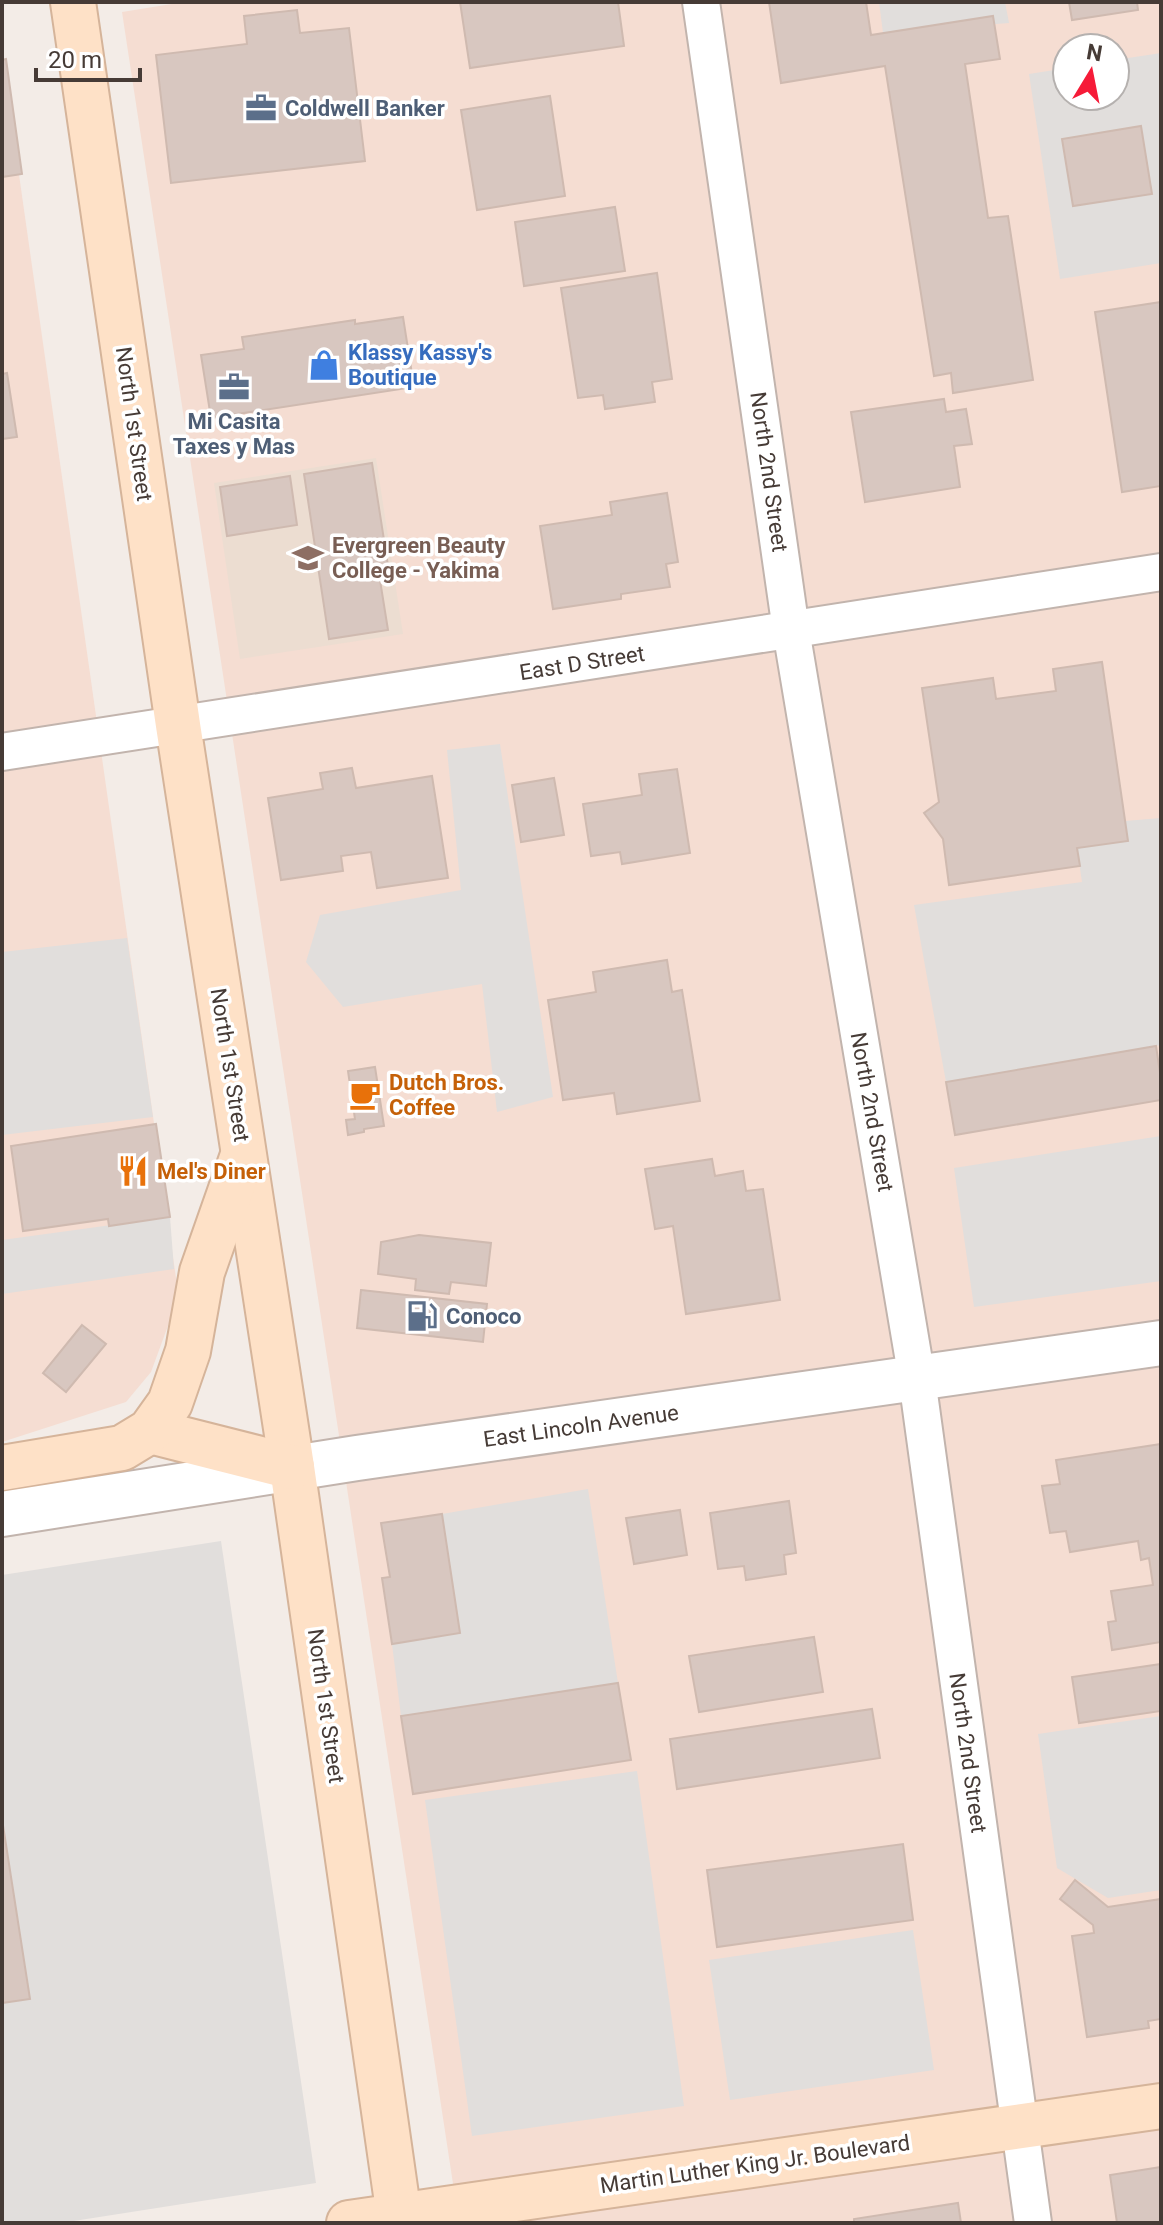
<svg xmlns="http://www.w3.org/2000/svg" width="1163" height="2225" font-family="Roboto,sans-serif">
	<style>
		.commercial { fill: #f5ddd2; fill-rule: evenodd }
		.education { fill: #ecddd1 }
		.parking { fill: #e1dedc }
		.building { fill: #d8c7c0; stroke: #cfbab0; stroke-width: 2 }
		.lines { fill: none; stroke-linecap: round; stroke-linejoin: round }
		.minor-casing { stroke: #c2b4ad; stroke-width: 40 }
		.tertiary-casing { stroke: #c2b4ad; stroke-width: 48 }
		.secondary-casing { stroke: #d5b49a; stroke-width: 48 }
		.minor { stroke: #fff; stroke-width: 36 }
		.tertiary { stroke: #fff; stroke-width: 44 }
		.secondary { stroke: #fee1c7; stroke-width: 44 }
		.labels { text-anchor: middle; dominant-baseline: central; stroke-width: 7; stroke-linejoin: round; paint-order: stroke }
		.service-label { font-size: 22px; font-weight: bold; fill: #4e5e75; stroke: #fff; text-anchor: start }
		.shop-label { font-size: 22px; font-weight: bold; fill: #366cbe; stroke: #fff; text-anchor: start }
		.street-label { font-size: 22px; fill: #463b36; stroke: #fff }
		.education-label { font-size: 22px; font-weight: bold; fill: #785e54; stroke: #fff; text-anchor: start }
		.food-label { font-size: 22px; font-weight: bold; fill: #c56008; stroke: #fff; text-anchor: start }
	</style>
	<rect width="100%" height="100%" fill="#f3ece7"/>
	<g class="commercial">
		<path d="M184 2H1161V2223H459L122 12ZM1067 48H1115V96H1067Z"/>
		<polygon points="2,55 177,1285 169,1323 151,1372 126,1402 2,1442"/>
	</g>
	<polygon class="education" points="376,458 403,634 240,659 214,483"/>
	<g class="parking">
		<polygon points="879,2 1005,2 1009,23 883,33"/>
		<polygon points="1161,53 1161,263 1060,279 1029,74 1067,68 1067,96 1115,96 1115,60"/>
		<polygon points="500,744 553,1097 497,1112 482,984 343,1007 306,962 320,915 461,890 447,750"/>
		<polygon points="1161,818 1161,1045 946,1082 914,905 1082,882 1077,848 1127,841 1125,821"/>
		<polygon points="127,938 153,1117 2,1135 2,952"/>
		<polygon points="1161,1136 1161,1281 974,1307 954,1168"/>
		<polygon points="170,1217 174,1269 2,1294 2,1240"/>
		<polygon points="588,1489 618,1683 401,1716 392,1644 460,1633 442,1514"/>
		<polygon points="221,1541 316,2183 61,2223 2,2223 2,2002 30,1998 2,1819 2,1575"/>
		<polygon points="1161,1716 1161,1890 1108,1898 1057,1868 1038,1734"/>
		<polygon points="637,1771 684,2106 472,2136 425,1800"/>
		<polygon points="913,1930 934,2070 730,2100 709,1960"/>
	</g>
	<g class="building">
		<polygon points="460,2 618,2 624,46 470,68"/>
		<polygon points="769,2 866,2 871,35 993,16 1000,59 965,64 988,218 1008,216 1033,380 953,393 951,373 934,376 885,66 781,83"/>
		<polygon points="1069,2 1137,2 1138,10 1072,20"/>
		<polygon points="297,10 300,33 349,28 365,161 171,183 156,55 247,44 244,16"/>
		<polygon points="6,59 22,174 2,177 2,60"/>
		<polygon points="550,96 565,196 477,210 461,110"/>
		<polygon points="1141,126 1152,194 1073,206 1062,139"/>
		<polygon points="615,207 625,271 524,286 515,222"/>
		<polygon points="657,273 672,379 652,382 655,402 605,409 603,395 578,398 561,288"/>
		<polygon points="1161,302 1161,486 1122,492 1095,312"/>
		<polygon points="403,317 414,387 211,418 201,355 244,349 242,337 355,320 355,324"/>
		<polygon points="7,373 17,437 2,439 2,374"/>
		<polygon points="944,399 946,412 966,409 972,444 954,446 960,487 865,502 851,412"/>
		<polygon points="372,463 389,572 379,574 388,630 329,639 304,474"/>
		<polygon points="290,476 297,525 227,536 220,487"/>
		<polygon points="667,493 678,562 666,564 670,587 621,594 621,599 553,609 540,526 612,515 610,502"/>
		<polygon points="1102,662 1128,841 1077,848 1080,866 949,885 943,839 924,813 939,802 922,688 993,678 996,699 1056,691 1053,669"/>
		<polygon points="352,768 356,788 432,776 448,878 377,888 371,852 341,856 343,871 281,880 268,798 323,789 320,773"/>
		<polygon points="677,769 690,853 622,864 620,852 591,856 583,804 642,795 639,774"/>
		<polygon points="554,778 564,835 521,842 512,785"/>
		<polygon points="667,960 672,992 682,990 700,1101 617,1114 614,1093 563,1100 548,1000 596,992 593,972"/>
		<polygon points="1156,1046 1161,1079 1161,1100 955,1135 946,1082"/>
		<polygon points="375,1067 384,1126 364,1129 364,1132 348,1135 346,1120 355,1119 348,1071"/>
		<polygon points="156,1124 170,1217 109,1226 108,1219 23,1231 11,1146"/>
		<polygon points="712,1159 715,1176 743,1171 746,1191 763,1189 780,1300 686,1314 673,1226 655,1229 645,1169"/>
		<polygon points="419,1235 491,1243 486,1286 451,1282 449,1294 415,1290 416,1279 378,1274 381,1242"/>
		<polygon points="361,1290 487,1304 483,1342 357,1328"/>
		<polygon points="82,1325 106,1344 66,1392 43,1373"/>
		<polygon points="1161,1444 1161,1642 1112,1650 1108,1622 1116,1621 1111,1591 1153,1585 1149,1558 1141,1560 1138,1541 1070,1552 1066,1531 1050,1533 1042,1486 1060,1484 1056,1460"/>
		<polygon points="789,1501 796,1553 784,1555 786,1574 746,1580 744,1566 718,1569 710,1513"/>
		<polygon points="680,1510 687,1555 634,1564 626,1518"/>
		<polygon points="442,1514 460,1633 392,1644 382,1578 390,1577 381,1523"/>
		<polygon points="814,1637 823,1692 699,1712 689,1656"/>
		<polygon points="1161,1664 1161,1711 1079,1723 1072,1677"/>
		<polygon points="618,1683 631,1760 413,1794 401,1716"/>
		<polygon points="872,1709 880,1758 677,1789 670,1739"/>
		<polygon points="2,1819 30,1999 2,2003"/>
		<polygon points="903,1844 913,1920 717,1947 707,1870"/>
		<polygon points="1075,1880 1108,1907 1161,1899 1161,2019 1148,2021 1149,2028 1087,2037 1072,1936 1094,1933 1093,1925 1060,1899"/>
		<polygon points="1161,2167 1161,2223 1117,2223 1110,2175"/>
		<polygon points="958,2203 961,2223 854,2223 854,2219"/>
	</g>
	<g class="lines">
		<defs>
			<g id="minor">
				<polyline points="701,2 791,630 917,1379 1033,2223"/>
				<polyline points="2,752 1161,572"/>
			</g>
			<polyline id="tertiary" points="2,1514 357,1458 1161,1343"/>
			<g id="secondary">
				<polyline points="73,2 178,725 292,1467 400,2223"/>
				<polyline points="150,1431 292,1467"/>
				<polyline points="2,1468 122,1448 150,1431 170,1403 188,1351 202,1272 242,1158"/>
				<polyline points="349,2223 1161,2106"/>
			</g>
		</defs>
		<use href="#minor" class="minor-casing"/>
		<use href="#tertiary" class="tertiary-casing"/>
		<use href="#secondary" class="secondary-casing"/>
		<use href="#minor" class="minor"/>
		<use href="#tertiary" class="tertiary"/>
		<use href="#secondary" class="secondary"/>
	</g>
	<defs>
		<symbol id="office-bare" viewBox="-9 -9 18 18"><path d="M-6-3h4V-5.5h4V-3h4V5H-6ZM-1-4.5V-3h2v-1.5ZM-6 0V1H6V0Z" fill="#5c6f8a" stroke="#fff" stroke-width="2.5" paint-order="stroke"/></symbol>
		<symbol id="shop-bare" viewBox="-9 -9 18 18"><path d="M-5-2.5h2.3a2.7 3.5 0 0 1 5.4 0H5L5.5 6h-11ZM-1.5-2.5h3a1.5 2.3 0 0 0-3 0Z" fill="#3f7fe0" stroke="#fff" stroke-width="2.5" paint-order="stroke"/></symbol>
		<symbol id="university-bare" viewBox="-9 -9 18 18"><path d="M0-5L7-2L0 1L-7-2ZM-4 1L0 2.5L4 1V4Q0 6-4 4Z" fill="#8d6e63" stroke="#fff" stroke-width="2.5" paint-order="stroke"/></symbol>
		<symbol id="cafe-bare" viewBox="-9 -9 18 18"><path d="M-5.5-4.5H6V0H3Q3 3.5 0 3.5H-2.5Q-5.5 3.5-5.5 0ZM3-3.2v2h1.7v-2ZM-6 4.5H4V6H-6Z" fill="#e8710a" stroke="#fff" stroke-width="2.5" paint-order="stroke"/></symbol>
		<symbol id="restaurant-bare" viewBox="-9 -9 18 18"><path d="M-5-6h1v4h1v-4h1v4h1v-4h1v5L-1.5 .5V6h-2V.5L-5-1ZM5-6V6H3V1.5H1.5Q1.5-4 5-6Z" fill="#e8710a" stroke="#fff" stroke-width="2.5" paint-order="stroke"/></symbol>
		<symbol id="fuel-bare" viewBox="-9 -9 18 18"><path d="M-5.5-6h7V0h2V4h1.3V-2.5L3-4.5l.8-.8L6-3V5H2.5V1h-1V6h-7ZM-4.2-4.7v3.2H.2V-4.7Z" fill="#5c6f8a" stroke="#fff" stroke-width="2.5" paint-order="stroke"/></symbol>
	</defs>
	<g fill-rule="evenodd">
		<use href="#office-bare" x="239" y="86" width="44" height="44"/>
		<use href="#shop-bare" x="302" y="343" width="44" height="44"/>
		<use href="#office-bare" x="212" y="365" width="44" height="44"/>
		<use href="#university-bare" x="286" y="536" width="44" height="44"/>
		<use href="#cafe-bare" x="343" y="1073" width="44" height="44"/>
		<use href="#restaurant-bare" x="111" y="1149" width="44" height="44"/>
		<use href="#fuel-bare" x="400" y="1294" width="44" height="44"/>
	</g>
	<g class="labels">
		<g class="service-label">
			<text x="285" y="108">Coldwell Banker</text>
			<text x="234" y="421" text-anchor="middle">Mi Casita<tspan x="234" dy="25">Taxes y Mas</tspan></text>
			<text x="446" y="1316">Conoco</text>
		</g>
		<g class="shop-label">
			<text x="348" y="352">Klassy Kassy's<tspan x="348" dy="25">Boutique</tspan></text>
		</g>
		<g class="street-label">
			<text transform="translate(134 424) rotate(82)">North 1st Street</text>
			<text transform="translate(769 472) rotate(82)">North 2nd Street</text>
			<text transform="translate(582 663) rotate(-9)">East D Street</text>
			<text transform="translate(230 1065) rotate(81)">North 1st Street</text>
			<text transform="translate(872 1112) rotate(80)">North 2nd Street</text>
			<text transform="translate(581 1426) rotate(-8)">East Lincoln Avenue</text>
			<text transform="translate(326 1706) rotate(82)">North 1st Street</text>
			<text transform="translate(968 1753) rotate(82)">North 2nd Street</text>
			<text transform="translate(755 2164) rotate(-8)">Martin Luther King Jr. Boulevard</text>
		</g>
		<g class="education-label">
			<text x="332" y="545">Evergreen Beauty<tspan x="332" dy="25">College - Yakima</tspan></text>
		</g>
		<g class="food-label">
			<text x="389" y="1082">Dutch Bros.<tspan x="389" dy="25">Coffee</tspan></text>
			<text x="157" y="1171">Mel's Diner</text>
		</g>
	</g>
	<rect width="1163" height="2225" fill="none" stroke="#463b36" stroke-width="8"/>
	<g transform="translate(1091 72) rotate(10)"><circle r="38" fill="#ffffff" stroke="#b5b1af" stroke-width="2"/>
	<path d="M0-6L14 30L0 20L-14 30Z" fill="#f61b38"/>
	<text y="-12" font-size="22" font-weight="bold" text-anchor="middle" fill="#463b36">N</text>
	</g>
	<path d="M36 68v12h104v-12" fill="none" stroke="#463b36" stroke-width="4"/>
	<text x="48" y="68" font-size="24" fill="#463b36" stroke="#ffffff" stroke-width="6" paint-order="stroke">20 m</text>
</svg>
